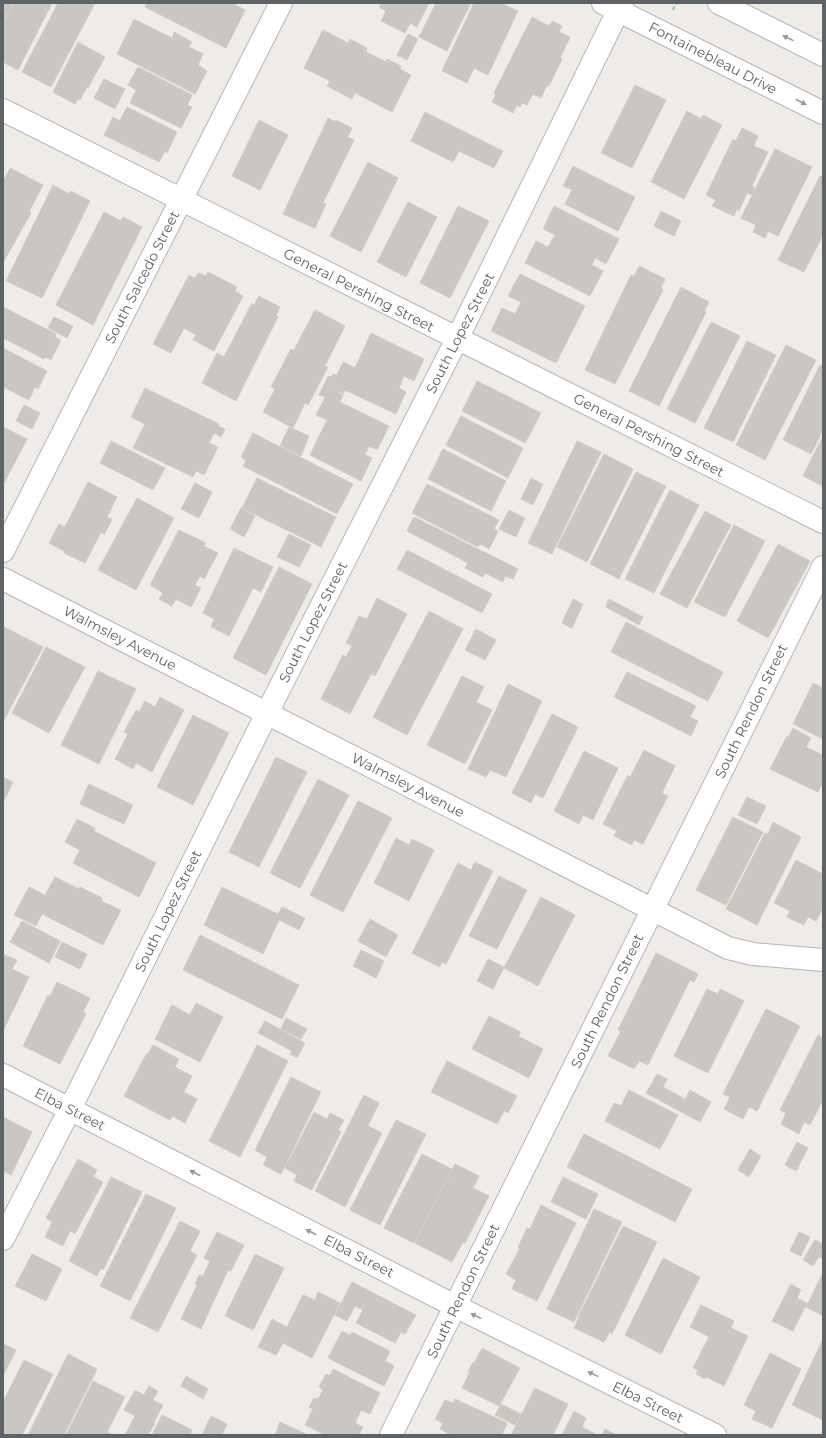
<svg xmlns="http://www.w3.org/2000/svg" width="826" height="1438" font-family="Montserrat,sans-serif">
	<style>
		.building { fill: #cac6c2; stroke: #d4ccc4 }
		.lines { fill: none; stroke-linecap: round; stroke-linejoin: round }
		.street-casing { stroke: #b1b5b8; stroke-width: 24 }
		.secondary-casing { stroke: #b2b7ba; stroke-width: 24 }
		.path { stroke: #a3d0a6; stroke-width: 2.5; stroke-dasharray: 4 2; stroke-linecap: butt }
		.street { stroke: #fff; stroke-width: 22 }
		.secondary { stroke: #fff; stroke-width: 22 }
		.oneway { fill: #969a9c }
		.labels { text-anchor: middle; dominant-baseline: central; stroke-width: 4; stroke-linejoin: round; paint-order: stroke }
		.street-label { font-size: 14px; fill: #5d6366; stroke: #fff }
	</style>
	<rect width="100%" height="100%" fill="#efebe6"/>
	<g class="building">
		<polygon points="3,3 7,3 12,5 3,23"/>
		<polygon points="14,3 52,3 18,70 3,62 3,25"/>
		<polygon points="58,3 95,3 51,87 22,72"/>
		<polygon points="147,3 232,3 245,10 226,48 145,7"/>
		<polygon points="382,3 429,3 417,27 410,23 405,33 381,21 386,11 379,7"/>
		<polygon points="436,3 471,3 447,51 419,37"/>
		<polygon points="474,3 501,3 518,11 488,75 474,68 467,83 442,71"/>
		<polygon points="532,17 549,26 552,21 562,26 559,32 570,37 560,58 562,59 549,86 547,85 541,98 533,94 527,105 522,103 520,107 517,105 513,113 492,102 496,94 494,93"/>
		<polygon points="134,19 172,38 174,32 192,42 189,47 203,54 198,65 207,71 195,94 117,54"/>
		<polygon points="323,30 348,43 350,39 367,48 366,52 386,62 387,59 401,66 400,69 411,75 392,112 355,93 352,99 327,86 330,81 304,68"/>
		<polygon points="408,34 418,39 407,60 397,55"/>
		<polygon points="78,42 105,57 88,88 87,87 80,100 78,99 75,104 53,92"/>
		<polygon points="138,67 192,95 187,105 192,107 181,128 130,103 136,90 128,85"/>
		<polygon points="104,79 125,89 115,109 94,98"/>
		<polygon points="635,85 666,100 632,168 601,153"/>
		<polygon points="127,107 177,132 167,153 165,151 159,162 104,135 113,117 120,121"/>
		<polygon points="687,111 701,119 703,115 722,125 684,199 651,182"/>
		<polygon points="425,112 503,151 494,168 459,151 453,162 411,141"/>
		<polygon points="328,118 335,122 336,120 352,128 348,137 354,140 323,203 326,204 315,228 283,214"/>
		<polygon points="259,120 288,135 260,190 232,176"/>
		<polygon points="742,128 758,136 754,146 768,152 752,186 755,188 752,195 747,193 739,211 737,209 734,216 712,206 716,200 706,195 733,139 736,141"/>
		<polygon points="775,149 812,167 778,236 768,231 765,238 753,232 756,225 741,218"/>
		<polygon points="368,162 398,178 361,252 330,236"/>
		<polygon points="573,166 635,197 618,231 565,204 572,190 563,186"/>
		<polygon points="10,168 43,185 29,212 31,213 4,261 3,260 3,182"/>
		<polygon points="820,176 823,177 823,235 804,272 778,260"/>
		<polygon points="53,185 69,194 71,191 90,201 42,298 6,281"/>
		<polygon points="408,202 437,217 406,277 377,262"/>
		<polygon points="458,206 489,221 450,298 420,283"/>
		<polygon points="554,206 619,239 606,264 595,258 592,265 603,271 590,296 525,263 536,241 548,247 555,235 543,229"/>
		<polygon points="661,211 681,221 674,236 654,226"/>
		<polygon points="104,212 121,221 123,217 142,227 93,325 56,305"/>
		<polygon points="639,266 665,279 661,288 663,290 615,384 585,370 631,275 634,276"/>
		<polygon points="208,272 237,287 235,291 243,296 214,351 193,340 196,335 184,328 171,353 153,344 189,275 195,278 198,273 206,276"/>
		<polygon points="520,274 585,306 556,363 491,331 502,308 515,314 521,302 508,296"/>
		<polygon points="681,287 709,302 704,311 706,312 659,406 629,391"/>
		<polygon points="259,296 280,307 276,316 278,317 236,401 202,383 217,353 224,357 252,303 254,305"/>
		<polygon points="3,307 56,334 55,337 61,340 51,360 46,357 44,359 3,338"/>
		<polygon points="315,310 345,326 325,366 328,367 308,405 305,403 293,428 263,412 275,389 271,387 291,349 294,350"/>
		<polygon points="54,317 73,326 67,338 48,328"/>
		<polygon points="711,322 740,336 695,423 667,409"/>
		<polygon points="371,333 424,359 414,381 404,376 399,388 406,392 396,414 345,390 343,394 324,385 328,376 331,377 333,374 337,375 343,362 355,368"/>
		<polygon points="747,341 776,355 733,442 704,428"/>
		<polygon points="786,345 816,360 765,460 736,445"/>
		<polygon points="3,348 47,371 38,389 35,387 29,400 3,387"/>
		<polygon points="820,365 823,367 823,430 811,454 783,440"/>
		<polygon points="477,381 541,413 525,443 462,411"/>
		<polygon points="324,385 343,395 340,402 389,426 377,450 369,446 365,455 372,458 361,481 310,455 327,420 316,415 325,397 319,395"/>
		<polygon points="145,388 219,424 218,426 225,429 221,437 214,433 209,443 218,447 204,475 196,471 193,477 133,448 145,424 131,417"/>
		<polygon points="24,405 40,413 32,429 16,421"/>
		<polygon points="461,416 523,448 508,478 446,445"/>
		<polygon points="3,427 27,439 3,485"/>
		<polygon points="289,427 309,436 301,456 280,446"/>
		<polygon points="253,433 353,484 337,514 243,466 246,460 241,457"/>
		<polygon points="823,436 823,486 803,476"/>
		<polygon points="111,441 165,468 153,490 100,463"/>
		<polygon points="577,441 601,452 552,554 528,543"/>
		<polygon points="443,449 506,481 491,511 428,479"/>
		<polygon points="604,454 633,469 587,562 557,547"/>
		<polygon points="636,472 666,486 619,579 590,564"/>
		<polygon points="257,478 336,517 321,547 242,508"/>
		<polygon points="531,478 543,484 533,505 521,499"/>
		<polygon points="88,482 117,497 107,517 112,519 104,535 101,532 85,563 64,553 64,551 49,543 59,524 65,527"/>
		<polygon points="195,483 212,492 199,518 181,509"/>
		<polygon points="427,484 499,520 494,529 498,531 489,549 480,544 478,547 412,513"/>
		<polygon points="670,490 699,505 654,593 625,579"/>
		<polygon points="137,498 174,518 136,590 98,570"/>
		<polygon points="241,508 255,516 244,537 230,529"/>
		<polygon points="509,510 525,518 516,537 499,529"/>
		<polygon points="705,511 731,525 687,608 660,594"/>
		<polygon points="414,517 518,569 513,579 505,576 503,582 485,573 483,577 465,568 468,563 407,531"/>
		<polygon points="734,525 765,541 725,617 694,602"/>
		<polygon points="179,530 206,543 204,546 218,553 204,579 200,576 195,585 201,588 191,607 176,599 172,606 159,599 163,593 150,585"/>
		<polygon points="289,534 311,545 299,567 277,557"/>
		<polygon points="778,544 810,561 768,638 737,621"/>
		<polygon points="234,548 273,567 261,592 253,588 229,636 211,627 214,619 203,613"/>
		<polygon points="407,550 492,594 482,613 397,569"/>
		<polygon points="279,567 312,584 266,675 233,658"/>
		<polygon points="377,598 407,614 375,676 371,674 350,714 321,699 343,655 346,657 352,646 346,643 359,616 367,619"/>
		<polygon points="573,599 583,604 572,628 562,623"/>
		<polygon points="609,599 643,617 639,625 606,607"/>
		<polygon points="429,611 463,629 407,735 373,717"/>
		<polygon points="626,622 723,672 708,701 611,652"/>
		<polygon points="4,627 43,647 3,722 3,629"/>
		<polygon points="476,629 496,640 485,660 465,650"/>
		<polygon points="46,647 85,667 49,733 12,713"/>
		<polygon points="98,671 136,689 99,764 61,745"/>
		<polygon points="627,672 696,706 690,717 698,721 691,736 614,697"/>
		<polygon points="462,676 484,687 476,702 492,710 465,764 427,745"/>
		<polygon points="813,683 823,688 823,739 793,724"/>
		<polygon points="508,684 542,701 506,777 490,770 486,777 468,769"/>
		<polygon points="160,697 184,710 152,772 136,763 133,769 115,759 128,734 124,732 136,710 139,712 145,701 155,707"/>
		<polygon points="552,714 578,727 543,798 535,794 531,803 512,793"/>
		<polygon points="193,715 229,733 193,805 157,787"/>
		<polygon points="793,728 811,738 806,747 823,755 823,782 818,792 770,769 787,736 789,737"/>
		<polygon points="644,750 675,766 662,793 668,796 643,844 634,840 632,845 614,836 617,831 603,824 628,775 630,777"/>
		<polygon points="584,751 618,768 593,820 583,815 579,824 554,811"/>
		<polygon points="276,757 307,772 259,867 229,852"/>
		<polygon points="3,777 13,782 3,803"/>
		<polygon points="318,779 349,795 300,888 270,873"/>
		<polygon points="89,784 133,805 124,824 80,804"/>
		<polygon points="747,797 766,806 757,824 738,815"/>
		<polygon points="358,801 392,818 343,912 310,895"/>
		<polygon points="733,817 763,832 726,905 696,890"/>
		<polygon points="77,819 95,828 94,831 156,863 139,897 73,863 80,850 65,842"/>
		<polygon points="773,822 801,837 757,925 726,909 765,833 768,834"/>
		<polygon points="396,838 409,845 412,839 434,850 409,901 374,883"/>
		<polygon points="796,860 823,874 823,908 816,921 808,917 804,925 787,917 790,911 774,903"/>
		<polygon points="475,862 493,871 446,964 442,962 440,967 412,953 458,863 471,870"/>
		<polygon points="499,876 527,890 497,949 469,936"/>
		<polygon points="55,877 79,889 80,887 102,898 101,901 121,910 103,945 42,914 36,926 14,915 29,887 45,895"/>
		<polygon points="222,887 278,914 282,907 305,918 299,930 279,920 263,954 204,925"/>
		<polygon points="541,897 575,915 538,986 504,968"/>
		<polygon points="370,919 398,935 386,957 358,941"/>
		<polygon points="22,921 60,941 49,963 10,942"/>
		<polygon points="200,935 299,985 282,1019 183,970"/>
		<polygon points="62,942 87,954 80,969 55,957"/>
		<polygon points="361,950 384,961 376,978 353,966"/>
		<polygon points="656,953 698,974 694,982 690,980 648,1065 639,1061 634,1069 608,1056 621,1031 618,1030"/>
		<polygon points="3,954 17,960 12,969 29,977 3,1031"/>
		<polygon points="488,959 504,967 493,989 477,981"/>
		<polygon points="57,982 90,998 83,1012 86,1014 60,1064 23,1046 48,995 50,996"/>
		<polygon points="707,989 718,994 720,989 744,1001 708,1073 674,1056"/>
		<polygon points="196,1003 223,1017 200,1062 155,1039 172,1005 190,1015"/>
		<polygon points="766,1009 800,1026 757,1111 749,1107 743,1119 724,1109 730,1097 723,1094"/>
		<polygon points="489,1016 521,1032 518,1036 543,1049 529,1078 472,1049"/>
		<polygon points="286,1018 307,1029 301,1039 281,1029"/>
		<polygon points="265,1021 305,1043 297,1058 290,1054 292,1051 258,1033"/>
		<polygon points="818,1035 823,1038 823,1100 810,1125 804,1122 799,1134 781,1124 786,1113 780,1110"/>
		<polygon points="153,1045 179,1059 175,1067 192,1076 184,1092 197,1099 185,1123 172,1116 170,1120 124,1096 147,1053 148,1054"/>
		<polygon points="257,1045 288,1061 240,1157 209,1141"/>
		<polygon points="447,1061 517,1096 508,1113 504,1111 497,1124 431,1092"/>
		<polygon points="657,1074 667,1079 663,1087 685,1099 690,1090 711,1102 700,1122 646,1093"/>
		<polygon points="291,1077 321,1092 281,1174 263,1165 267,1157 255,1150"/>
		<polygon points="629,1090 678,1115 660,1149 605,1121 614,1103 621,1106"/>
		<polygon points="364,1095 379,1103 368,1126 382,1133 345,1207 315,1191"/>
		<polygon points="314,1112 327,1119 330,1113 344,1120 338,1130 341,1132 312,1190 294,1181 297,1175 285,1168"/>
		<polygon points="3,1117 32,1132 11,1175 3,1171"/>
		<polygon points="396,1120 426,1134 380,1225 350,1210"/>
		<polygon points="584,1134 692,1189 675,1222 567,1167"/>
		<polygon points="797,1142 808,1148 796,1171 785,1165"/>
		<polygon points="750,1149 761,1156 749,1177 738,1170"/>
		<polygon points="422,1154 452,1169 414,1243 384,1228"/>
		<polygon points="78,1159 97,1170 93,1177 103,1182 75,1234 70,1231 63,1246 45,1237 52,1222 46,1218"/>
		<polygon points="455,1164 479,1176 473,1188 489,1196 465,1243 463,1242 452,1262 415,1243"/>
		<polygon points="111,1177 142,1192 103,1270 101,1268 97,1276 69,1261"/>
		<polygon points="563,1177 598,1194 586,1219 551,1202"/>
		<polygon points="146,1194 176,1208 130,1301 100,1286"/>
		<polygon points="541,1205 576,1223 537,1301 512,1289 516,1280 506,1274 520,1248 518,1247 527,1228 530,1229"/>
		<polygon points="594,1209 622,1222 574,1322 547,1309"/>
		<polygon points="180,1221 200,1231 190,1251 197,1255 158,1332 130,1318"/>
		<polygon points="623,1226 657,1242 612,1334 610,1332 604,1342 574,1328 579,1317 578,1317"/>
		<polygon points="217,1232 244,1245 231,1271 228,1270 201,1329 181,1319 197,1285 195,1284 199,1275 203,1276 210,1261 204,1258"/>
		<polygon points="799,1232 810,1237 801,1256 790,1251"/>
		<polygon points="815,1240 823,1244 823,1259 819,1257 813,1266 803,1260"/>
		<polygon points="32,1254 62,1269 46,1301 15,1286"/>
		<polygon points="255,1254 284,1268 253,1330 225,1316"/>
		<polygon points="663,1258 700,1277 661,1354 625,1335"/>
		<polygon points="823,1273 823,1316 806,1307"/>
		<polygon points="352,1282 416,1315 405,1334 401,1332 395,1343 356,1323 363,1310 355,1306 347,1321 335,1315"/>
		<polygon points="791,1284 801,1290 797,1298 807,1303 793,1331 772,1321"/>
		<polygon points="318,1292 340,1303 312,1358 283,1343 276,1355 258,1347 272,1319 287,1327 303,1295 315,1300"/>
		<polygon points="701,1305 734,1321 731,1328 748,1336 724,1386 706,1377 705,1379 696,1374 698,1370 693,1368 709,1337 690,1327"/>
		<polygon points="342,1331 350,1335 352,1332 390,1351 385,1361 394,1366 384,1386 328,1358"/>
		<polygon points="823,1339 823,1420 792,1405"/>
		<polygon points="3,1344 16,1350 3,1376"/>
		<polygon points="482,1348 520,1368 499,1406 462,1388 470,1372 468,1372 473,1362 474,1363"/>
		<polygon points="770,1353 801,1369 772,1428 752,1419 756,1411 744,1405"/>
		<polygon points="68,1354 97,1369 64,1435 28,1435"/>
		<polygon points="24,1360 53,1374 22,1435 6,1435 3,1433 3,1402"/>
		<polygon points="333,1369 380,1393 370,1414 361,1410 355,1423 363,1427 359,1435 325,1435 305,1425 313,1409 309,1407 314,1398 318,1399 323,1390 319,1387 326,1374 330,1376"/>
		<polygon points="186,1376 208,1389 203,1399 181,1386"/>
		<polygon points="93,1381 125,1397 107,1432 114,1435 66,1435"/>
		<polygon points="149,1386 158,1391 153,1400 163,1405 154,1422 155,1423 148,1435 125,1435 135,1416 124,1410 135,1390 144,1395"/>
		<polygon points="535,1388 568,1404 553,1435 511,1435"/>
		<polygon points="455,1399 507,1423 502,1435 451,1435 440,1429 443,1423 435,1419 445,1400 453,1403"/>
		<polygon points="501,1404 521,1414 515,1425 495,1415"/>
		<polygon points="574,1411 586,1418 582,1427 597,1435 562,1435"/>
		<polygon points="162,1415 192,1430 190,1435 152,1435"/>
		<polygon points="211,1416 227,1424 222,1435 202,1435"/>
		<polygon points="280,1422 308,1435 275,1435"/>
		<polygon points="605,1429 617,1435 602,1435"/>
	</g>
	<g class="lines">
		<defs>
			<g id="street">
				<polyline points="3,110 823,522"/>
				<polyline points="3,551 281,3"/>
				<polyline points="3,579 728,948 753,954 823,960"/>
				<polyline points="3,1075 455,1306 715,1435"/>
				<polyline points="3,1239 70,1109 267,713 457,339 622,3"/>
				<polyline points="391,1435 823,567"/>
			</g>
			<g id="secondary">
				<polyline points="603,3 823,113"/>
				<polyline points="719,3 823,55"/>
			</g>
		</defs>
		<use href="#street" class="street-casing"/>
		<use href="#secondary" class="secondary-casing"/>
		<polyline class="path" points="673,10 676,3"/>
		<use href="#street" class="street"/>
		<use href="#secondary" class="secondary"/>
	</g>
	<defs><path id="oneway-solid" d="M-6-.8H1V-3.2L6.5 0L1 3.2V.8H-6Z"/></defs>
	<g class="oneway">
		<use href="#oneway-solid" transform="translate(788 38) rotate(-154)"/>
		<use href="#oneway-solid" transform="translate(801 102) rotate(27)"/>
		<use href="#oneway-solid" transform="translate(195 1173) rotate(-153)"/>
		<use href="#oneway-solid" transform="translate(311 1232) rotate(-153)"/>
		<use href="#oneway-solid" transform="translate(476 1316) rotate(-154)"/>
		<use href="#oneway-solid" transform="translate(593 1374) rotate(-154)"/>
	</g>
	<g class="labels">
		<g class="street-label">
			<text transform="translate(713 58) rotate(27)">Fontainebleau Drive</text>
			<text transform="translate(142 277) rotate(-63)">South Salcedo Street</text>
			<text transform="translate(359 290) rotate(27)">General Pershing Street</text>
			<text transform="translate(460 333) rotate(-63)">South Lopez Street</text>
			<text transform="translate(649 435) rotate(27)">General Pershing Street</text>
			<text transform="translate(313 622) rotate(-63)">South Lopez Street</text>
			<text transform="translate(120 638) rotate(27)">Walmsley Avenue</text>
			<text transform="translate(751 711) rotate(-64)">South Rendon Street</text>
			<text transform="translate(408 785) rotate(27)">Walmsley Avenue</text>
			<text transform="translate(168 911) rotate(-64)">South Lopez Street</text>
			<text transform="translate(607 1001) rotate(-64)">South Rendon Street</text>
			<text transform="translate(70 1109) rotate(27)">Elba Street</text>
			<text transform="translate(359 1256) rotate(27)">Elba Street</text>
			<text transform="translate(463 1291) rotate(-64)">South Rendon Street</text>
			<text transform="translate(648 1402) rotate(26)">Elba Street</text>
		</g>
	</g>
	<rect width="826" height="1438" fill="none" stroke="#5d6366" stroke-width="8"/>
</svg>
